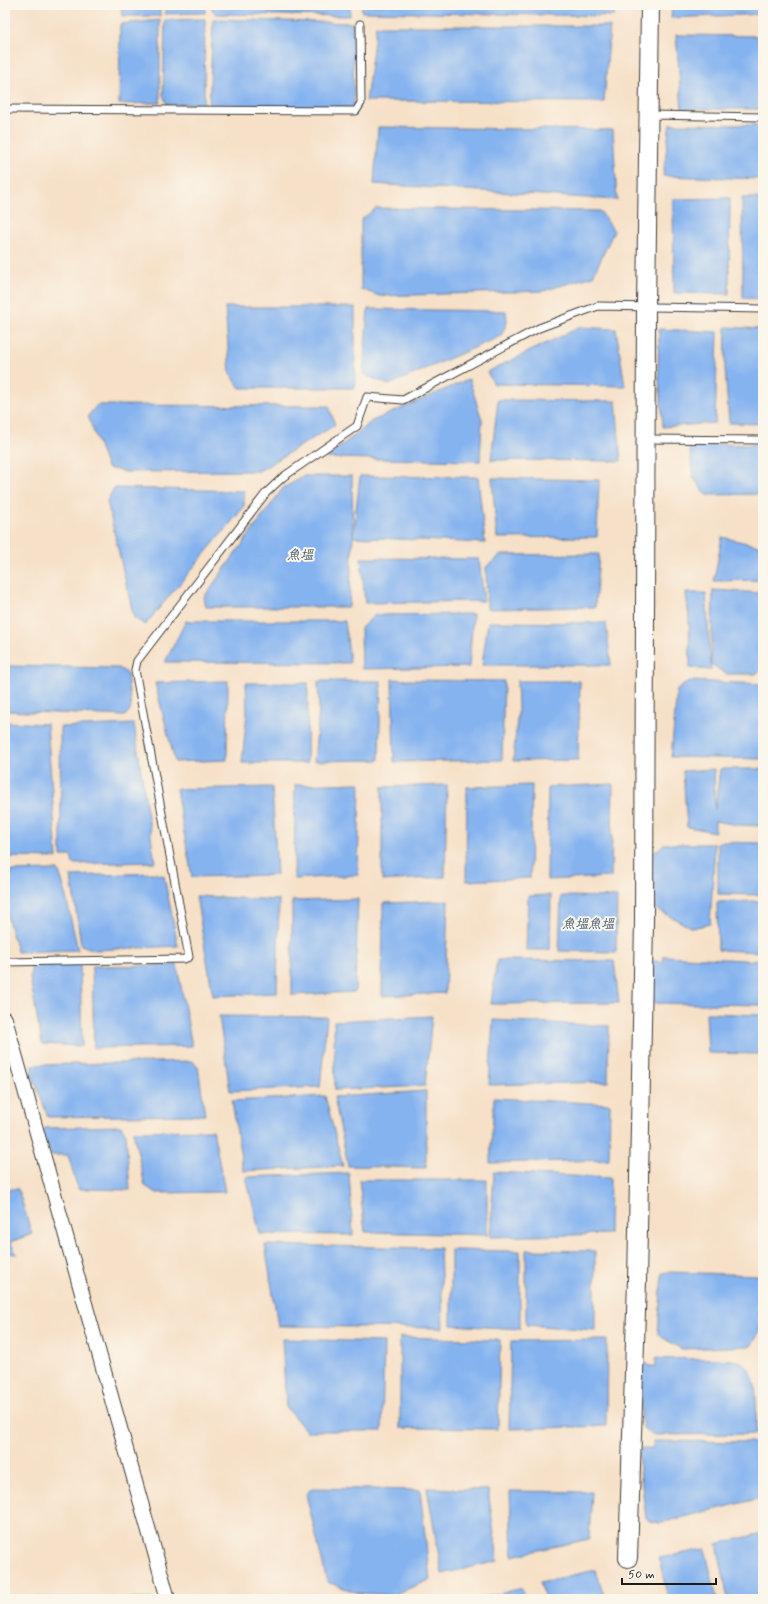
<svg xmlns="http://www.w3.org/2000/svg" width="768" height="1604" font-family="Mynerve,'LXGW WenKai TC',sans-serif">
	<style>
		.water { fill: #85b3ef; stroke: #506886 }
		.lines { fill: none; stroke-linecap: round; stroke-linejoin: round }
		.service-casing { stroke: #3d3936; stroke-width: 9 }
		.minor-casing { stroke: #3d3936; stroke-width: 16 }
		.tertiary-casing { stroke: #3d3936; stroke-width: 20 }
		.service { stroke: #fff; stroke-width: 7 }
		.minor { stroke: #fff; stroke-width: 14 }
		.tertiary { stroke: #fff; stroke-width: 18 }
		.labels { text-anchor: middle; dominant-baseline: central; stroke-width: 4; stroke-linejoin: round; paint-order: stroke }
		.water-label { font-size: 13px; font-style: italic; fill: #465870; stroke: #fbf7ec }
	</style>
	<rect width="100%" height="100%" fill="#fbf7ec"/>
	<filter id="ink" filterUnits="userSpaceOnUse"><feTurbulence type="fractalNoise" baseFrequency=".025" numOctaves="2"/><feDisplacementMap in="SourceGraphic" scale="8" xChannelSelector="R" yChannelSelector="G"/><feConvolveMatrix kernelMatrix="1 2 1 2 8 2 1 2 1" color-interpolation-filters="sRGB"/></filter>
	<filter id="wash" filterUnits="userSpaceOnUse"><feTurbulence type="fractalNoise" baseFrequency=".012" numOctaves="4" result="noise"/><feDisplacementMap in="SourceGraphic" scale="16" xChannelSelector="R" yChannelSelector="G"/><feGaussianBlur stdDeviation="0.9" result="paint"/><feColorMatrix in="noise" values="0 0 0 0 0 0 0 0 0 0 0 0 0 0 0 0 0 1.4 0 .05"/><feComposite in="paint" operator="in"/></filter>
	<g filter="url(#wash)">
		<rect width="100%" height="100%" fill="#f6e0c7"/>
		<g class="water">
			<polygon points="121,5 160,5 160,16 122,16"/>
			<polygon points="165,5 206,5 205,13 165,14"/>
			<polygon points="212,5 350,5 350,16 216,14 212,10"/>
			<polygon points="362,5 615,5 614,16 362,12"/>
			<polygon points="672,5 763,5 763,14 671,18"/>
			<polygon points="205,19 204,103 167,105 163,95 165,20"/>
			<polygon points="213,19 353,23 354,108 209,107"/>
			<polygon points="160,20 160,103 119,104 120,24"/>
			<polygon points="376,26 610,26 604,102 366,101"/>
			<polygon points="676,35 763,36 763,109 682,109"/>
			<polygon points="670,124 763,125 763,179 663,176"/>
			<polygon points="378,127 613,130 617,200 374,184"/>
			<polygon points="730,198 729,294 674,293 673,199"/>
			<polygon points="742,198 763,198 763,299 743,298"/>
			<polygon points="376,208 600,211 614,231 593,276 543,291 379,296 361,289 361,220"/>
			<polygon points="225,307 355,307 355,388 240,388 230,373"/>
			<polygon points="368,309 506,311 507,322 501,336 389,385 363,374"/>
			<polygon points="580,327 616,329 625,386 494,384 487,372"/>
			<polygon points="726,327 763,329 763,424 729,423 725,368"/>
			<polygon points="659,329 718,332 715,423 663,427 658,368"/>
			<polygon points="469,379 482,420 480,461 326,458 372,421"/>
			<polygon points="498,400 616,401 621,461 491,460"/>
			<polygon points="97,405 329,406 335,425 259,471 126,472 107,468 88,416"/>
			<polygon points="689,444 763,445 763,494 706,495 693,477"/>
			<polygon points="304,476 352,476 353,536 360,476 478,477 485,543 353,537 349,607 206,607 204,597 283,488"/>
			<polygon points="492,478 599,480 597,537 497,538"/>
			<polygon points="114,488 244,491 244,507 145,625 134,618 107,501"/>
			<polygon points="722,537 763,547 763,580 714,581"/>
			<polygon points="599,554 595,607 487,609 486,567 501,555"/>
			<polygon points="361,558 479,559 484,601 365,603"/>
			<polygon points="713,590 763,593 763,668 756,674 726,674 711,664"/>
			<polygon points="686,593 706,593 711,670 690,668 689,618"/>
			<polygon points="473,614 469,667 362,669 361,628 375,615"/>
			<polygon points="186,621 345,621 350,663 165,662"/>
			<polygon points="488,622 606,623 611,665 482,665"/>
			<polygon points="5,666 119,668 127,673 131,709 125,716 5,711"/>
			<polygon points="392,679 409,680 504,681 502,760 394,762"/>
			<polygon points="228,681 227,760 175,762 155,683"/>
			<polygon points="318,681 381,681 379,760 314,761 319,710"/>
			<polygon points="517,681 580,681 578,760 513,761 518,710"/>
			<polygon points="689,681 763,684 763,759 671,757 677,690"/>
			<polygon points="246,683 308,683 307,763 242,763 247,712"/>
			<polygon points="5,722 47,724 57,858 5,857"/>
			<polygon points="134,724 155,862 73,864 71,856 61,856 60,727"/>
			<polygon points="714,769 715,809 720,769 763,769 763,826 737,825 715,821 715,832 687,827 683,771"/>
			<polygon points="360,783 358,875 294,879 295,785"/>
			<polygon points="613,784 611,877 547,880 548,787"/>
			<polygon points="447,785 445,877 382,881 382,787"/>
			<polygon points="532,785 530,878 466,881 467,787"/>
			<polygon points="272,787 277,875 192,877 176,789"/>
			<polygon points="718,842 763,843 763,895 718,894"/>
			<polygon points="665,844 715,844 710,924 692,928 650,906 649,856"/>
			<polygon points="58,870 62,880 78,950 17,952 5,908 5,871"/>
			<polygon points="154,873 164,876 178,946 95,950 81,945 71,876"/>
			<polygon points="551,895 550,950 526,950 528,896"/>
			<polygon points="196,896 279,900 277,993 213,996"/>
			<polygon points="561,896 617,897 616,952 559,951"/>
			<polygon points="358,899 355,992 292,995 292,901"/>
			<polygon points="448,901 445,993 382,996 383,903"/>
			<polygon points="763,901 763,952 718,950 717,902"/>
			<polygon points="664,956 763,961 763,1005 646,1003 646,960 663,962"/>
			<polygon points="497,960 614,961 619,1003 491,1004"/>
			<polygon points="32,964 80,964 82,1046 42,1044 30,978"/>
			<polygon points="177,965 192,1046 94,1048 92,966"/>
			<polygon points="706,1013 763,1015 763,1054 708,1053"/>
			<polygon points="219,1016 327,1017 320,1087 230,1091"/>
			<polygon points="432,1016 425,1086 335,1090 334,1021"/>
			<polygon points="493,1020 609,1026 608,1082 489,1085"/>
			<polygon points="192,1061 198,1066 205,1115 48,1117 31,1072 33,1065"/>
			<polygon points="426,1091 426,1168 348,1166 334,1097"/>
			<polygon points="325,1096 343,1166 243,1171 232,1101"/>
			<polygon points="494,1098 610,1104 609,1160 490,1163"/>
			<polygon points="121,1126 126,1134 130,1190 78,1189 68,1155 52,1155 42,1136 45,1128"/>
			<polygon points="213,1130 225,1192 157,1193 145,1186 133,1131"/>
			<polygon points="494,1172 610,1178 609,1234 490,1237"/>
			<polygon points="349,1173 353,1235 260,1234 246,1177"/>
			<polygon points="359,1180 487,1180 487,1235 365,1232"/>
			<polygon points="5,1189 18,1189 32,1234 10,1242 17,1254 5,1253"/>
			<polygon points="265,1245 440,1248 443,1328 278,1326"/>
			<polygon points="451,1250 520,1251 520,1329 451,1325"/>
			<polygon points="526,1250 595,1251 595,1330 526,1325"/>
			<polygon points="670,1272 758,1275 761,1287 759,1333 751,1346 682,1349 658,1335 662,1273"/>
			<polygon points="400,1337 500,1340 498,1429 400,1428"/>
			<polygon points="282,1339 384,1342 382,1431 306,1431 286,1407"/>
			<polygon points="607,1340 606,1426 509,1429 511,1341"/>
			<path d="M656 1358C674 1360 732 1356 742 1363 746 1365 751 1372 752 1375 758 1386 756 1420 756 1434L653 1435 643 1428 641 1418V1365L646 1363 648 1366H656Z"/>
			<polygon points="653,1441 752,1442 756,1447 761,1498 660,1523 651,1522 646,1518 638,1454 642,1448 653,1448"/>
			<polygon points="312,1488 420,1490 430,1580 392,1595 358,1593 327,1582 306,1494"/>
			<polygon points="427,1488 488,1490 498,1561 442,1574"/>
			<polygon points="510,1491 592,1492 589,1539 512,1556"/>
			<polygon points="763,1533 763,1599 728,1599 717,1544"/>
			<polygon points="705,1549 717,1599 668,1599 659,1558"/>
			<polygon points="596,1570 605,1599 545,1599 540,1582"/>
			<polygon points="522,1588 525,1599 479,1599"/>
			<polygon points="5,1597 152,1599 5,1599"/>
		</g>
	</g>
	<g filter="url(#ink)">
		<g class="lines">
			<defs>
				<g id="service">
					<polyline points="5,109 356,111 361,103 360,24"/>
					<polyline points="649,115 763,117"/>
					<polyline points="645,439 763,440"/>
					<polyline points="5,962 184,959 189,957 135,670 137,661 266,493 283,477 357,426 367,397 403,400 539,328 598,306 763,309"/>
				</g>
				<polyline id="minor" points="5,1019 168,1599"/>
				<polyline id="tertiary" points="628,1558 637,1281 644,922 646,307 650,5"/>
			</defs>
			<use href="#service" class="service-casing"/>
			<use href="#minor" class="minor-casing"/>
			<use href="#tertiary" class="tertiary-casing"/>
			<use href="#service" class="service"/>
			<use href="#minor" class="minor"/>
			<use href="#tertiary" class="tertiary"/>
		</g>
	</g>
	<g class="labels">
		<g class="water-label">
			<text x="300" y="555">魚塭</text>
			<text x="588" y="924">魚塭魚塭</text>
		</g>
	</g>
	<rect width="768" height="1604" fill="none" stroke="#fbf7ec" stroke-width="20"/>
	<path d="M622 1578v6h94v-6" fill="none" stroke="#1c1c1c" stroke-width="2"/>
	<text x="628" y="1578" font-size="12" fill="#1c1c1c" stroke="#fbf7ec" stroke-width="3" paint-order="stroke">50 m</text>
</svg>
